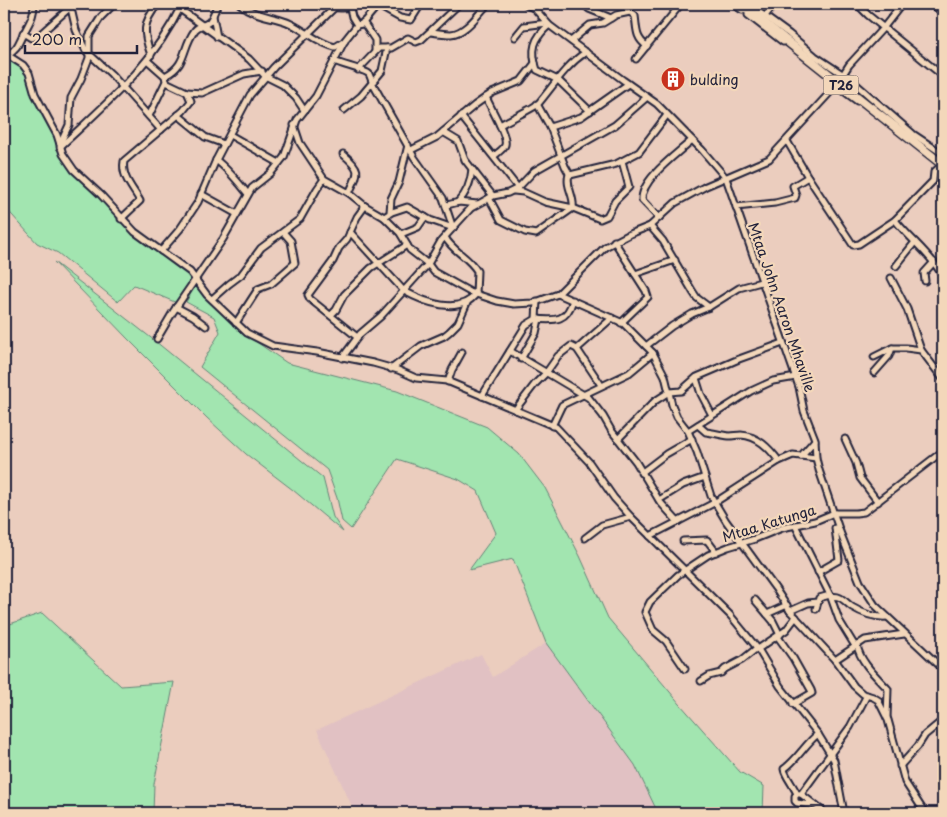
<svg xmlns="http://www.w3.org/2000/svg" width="947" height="817" font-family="'Playpen Sans',sans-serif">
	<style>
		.built { fill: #e1c1c3 }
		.green { fill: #a2e5b0; stroke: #628476 }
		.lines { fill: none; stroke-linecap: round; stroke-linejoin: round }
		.minor-casing { stroke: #22223b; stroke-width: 9 }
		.highway-casing { stroke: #22223b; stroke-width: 11 }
		.minor { stroke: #f3d7ba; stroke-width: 5 }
		.highway { stroke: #f3d7ba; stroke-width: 8 }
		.labels { text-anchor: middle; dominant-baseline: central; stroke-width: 4.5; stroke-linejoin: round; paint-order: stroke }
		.shield { fill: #f3d7ba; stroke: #615861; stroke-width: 1 }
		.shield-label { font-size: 12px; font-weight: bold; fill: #22223b }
		.poi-label { font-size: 14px; fill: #22223b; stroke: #f3d7ba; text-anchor: start }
		.street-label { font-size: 14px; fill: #22223b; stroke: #f3d7ba }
	</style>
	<rect width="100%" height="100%" fill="#ebcdbe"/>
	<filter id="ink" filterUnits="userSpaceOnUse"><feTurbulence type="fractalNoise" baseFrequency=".02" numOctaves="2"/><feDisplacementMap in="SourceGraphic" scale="10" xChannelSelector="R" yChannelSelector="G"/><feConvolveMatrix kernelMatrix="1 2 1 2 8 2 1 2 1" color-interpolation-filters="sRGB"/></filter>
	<g filter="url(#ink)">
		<polygon class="built" points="546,643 635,765 658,813 355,813 317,730 481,654 493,677"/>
		<g class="green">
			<polygon points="4,53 22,66 27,74 45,117 55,136 61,155 72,171 99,197 134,234 182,269 193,280 177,303 134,285 118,302 58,253 37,243 4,206"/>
			<polygon points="54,262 155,341 323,478 333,517 343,532 293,490 246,454 207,418 127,338"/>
			<polygon points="196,285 236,328 287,363 397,391 487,427 519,454 545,488 580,556 608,618 680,704 740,772 764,786 763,813 658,813 635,765 546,643 513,559 469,570 496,533 478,491 458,479 397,459 351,529 342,521 337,498 327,470 200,367 220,332 214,317 186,302"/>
			<polygon points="42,613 121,686 174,682 154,784 153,813 4,813 4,626"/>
		</g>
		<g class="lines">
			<defs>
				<g id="minor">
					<polyline points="70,4 76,30 86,51 111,74 161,130"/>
					<polyline points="173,4 249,59 265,76 283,85 296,98 304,110"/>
					<path d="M240 4C254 16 271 16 287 22 304 29 317 43 335 47L345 41"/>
					<path d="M322 4C336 10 348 9 362 4"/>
					<polyline points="349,4 352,17 357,25"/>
					<polyline points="526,4 535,9 549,25 623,80 657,104 702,150 726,178 799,387 804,411 815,439 816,458 819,470 840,532 860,582 875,605 943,669"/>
					<polyline points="584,4 589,9 611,18"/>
					<polyline points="733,4 742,10"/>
					<polyline points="748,4 789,34 815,56 850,79 913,134 943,154"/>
					<polyline points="857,4 868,15 943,76"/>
					<polyline points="932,4 943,13"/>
					<polyline points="377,5 400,18 411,20 421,4"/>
					<polyline points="748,15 783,42"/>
					<polyline points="213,16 217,37"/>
					<polyline points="765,16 775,4"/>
					<polyline points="363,22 375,40 375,51"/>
					<path d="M549 25C534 38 530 50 537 70L558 80 590 111"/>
					<path d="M431 32C438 33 445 34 451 34 466 33 478 14 488 4"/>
					<polyline points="23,33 31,38 38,36 74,4"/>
					<polyline points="515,37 524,26 547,23"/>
					<path d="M571 41 590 25 603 23 616 15 630 12 635 16C637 28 635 38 647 46"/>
					<polyline points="4,50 9,56 23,65 29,73 35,94 57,135 63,154 74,170 101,195 135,232 190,272 207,295 247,333 273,346 317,352 373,363 398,370 416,378 447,381 556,427 589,462 614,498 631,517 730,615 758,649 780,686 818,734 834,760 844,813"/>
					<path d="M8 54C20 47 18 42 25 31 30 21 34 16 34 4"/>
					<path d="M151 55C143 33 142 23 158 4"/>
					<polyline points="636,59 681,4"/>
					<polyline points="148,61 165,76 166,81 149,116"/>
					<path d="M334 61C342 65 366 70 369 74 371 78 372 82 374 86L414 157 443 198 453 228"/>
					<polyline points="358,70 379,48 391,48 408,38 416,42 421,40 459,4"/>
					<path d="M165 76C188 64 181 49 195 30 199 25 204 26 209 22 213 18 215 9 218 4"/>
					<polyline points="834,84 857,101"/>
					<polyline points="187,92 202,93 244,74 262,71"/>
					<path d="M486 97C490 107 508 136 505 145 504 149 497 153 494 156"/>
					<polyline points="537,104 550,127 565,166 570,175 616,164 639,152 667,115"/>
					<polyline points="344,110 361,96 382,71 387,48"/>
					<polyline points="178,115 205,137 224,144"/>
					<polyline points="461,116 518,188"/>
					<polyline points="294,125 300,143 324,179 349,193 365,206 384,217 400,233 410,250 428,264 434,272 470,292 497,301 514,304 533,303 558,294 605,247 630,234 650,226 675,203 706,186 769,159 835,87 849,65 884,27 902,4"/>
					<path d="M500 125C508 120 532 109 538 104 554 85 565 66 586 52"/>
					<polyline points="550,127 581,117 628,84"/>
					<polyline points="443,132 458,141 465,160 493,196"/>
					<polyline points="230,135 279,163"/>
					<polyline points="787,141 808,177 853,245 859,244 895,220 933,181 934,172 943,164"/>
					<polyline points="60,144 69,125 71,98 81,79 89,58 89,36 101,17 112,6 117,4"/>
					<path d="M60 147C108 102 153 65 182 4"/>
					<polyline points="411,150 437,137 475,105 492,93 521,81 535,63"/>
					<path d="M343 154C362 170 359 172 349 193"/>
					<path d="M216 160C228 169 238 182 248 194"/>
					<polyline points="514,191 523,192 545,202 573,208 600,219 607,216 615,201 629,187 622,161"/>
					<polyline points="201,194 237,214"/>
					<path d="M489 198 501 220 525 232 536 234 573 208C575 196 565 187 569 174"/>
					<path d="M458 202C467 193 471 181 472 169"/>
					<polyline points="447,205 459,202 477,204"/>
					<polyline points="736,207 775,203 795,198 796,195 793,186 808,177"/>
					<polyline points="390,212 391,199 399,182 408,145"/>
					<polyline points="384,217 392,212 407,207 430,220 453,228"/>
					<path d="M659 218 642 200C641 179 677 154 692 140"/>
					<path d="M121 219 140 201C133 188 121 177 124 161L183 111 191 101 187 92 166 82"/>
					<path d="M895 220C909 238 927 251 939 270"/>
					<polyline points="650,226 663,241 693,292 697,298 709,307"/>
					<path d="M350 232 404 291C424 302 459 316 476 294L477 271C468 256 452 251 445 237"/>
					<polyline points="401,234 418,227 425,217"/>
					<polyline points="614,241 646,291 648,297 621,323"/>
					<polyline points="161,251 180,229 198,202 216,160 250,95 274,67 334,8 337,4"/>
					<polyline points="896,266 915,242"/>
					<polyline points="635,274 675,260"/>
					<polyline points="891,278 907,309 921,350 943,379"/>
					<polyline points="925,281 924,273 934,262"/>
					<polyline points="558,294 623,323 653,353 665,376 672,405 677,417 688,431 697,452 711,496 726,521 775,588 790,611 835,660 854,686 863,694 873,697 878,700 888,720 905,782 925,813"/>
					<polyline points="212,299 229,284 241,275 261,248 300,219 317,189 324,179"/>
					<polyline points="176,307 193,316 206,326"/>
					<polyline points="331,315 336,310 344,295 371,268 407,245"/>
					<path d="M536 319C556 321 567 321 573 300"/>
					<polyline points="236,323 258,289 271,284 295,263 291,241 283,232"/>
					<polyline points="357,337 310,299 308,295 333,261 339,248 347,239 357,217 365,206"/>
					<polyline points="157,339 173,312 223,239 252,188 271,173 284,157 297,120 316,96 345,40 357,25 362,24 379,4"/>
					<polyline points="646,346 672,326 692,314 709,307 739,288 761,282"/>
					<polyline points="577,349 612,318"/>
					<polyline points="510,351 589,398 603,416 611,430 636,462 660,502 678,522"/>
					<polyline points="874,357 892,348"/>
					<polyline points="342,358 360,334 381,316 428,264 441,241 471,208 493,196 508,193 518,188 534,171 615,125 647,97"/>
					<polyline points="521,359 536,333 539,319"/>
					<polyline points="391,369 421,346 444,336 449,332 458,323 467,303"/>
					<polyline points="874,373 889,356 892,348 906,348 921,350"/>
					<polyline points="696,378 701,394 712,415"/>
					<polyline points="448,382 452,370 462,352"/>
					<polyline points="482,396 526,325 536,319 537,301"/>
					<polyline points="515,410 535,384 546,373 558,356 571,346 577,349 601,385"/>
					<path d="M698 425 706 432C714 433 721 435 729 436 733 436 737 435 741 435 758 436 769 448 779 461"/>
					<polyline points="552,426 562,405 629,373 653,353"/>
					<polyline points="688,431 751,391 773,381 796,377"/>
					<polyline points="618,439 655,401 669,392 681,391 697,377 739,359 783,343"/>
					<polyline points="845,439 856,463 860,478 878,502"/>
					<polyline points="801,456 815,440"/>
					<polyline points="641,473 666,454 692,439"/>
					<polyline points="659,500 683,485 705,477"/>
					<polyline points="795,525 830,595 839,620 855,646"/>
					<polyline points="650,536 714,503 779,461 793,455 816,458"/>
					<polyline points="585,538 602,525 631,517"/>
					<polyline points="683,541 707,540 716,552"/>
					<polyline points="818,572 839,560 835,528"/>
					<path d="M831 597C841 595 844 601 852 607 862 613 875 618 887 617"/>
					<polyline points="755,600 773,621 780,635"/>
					<polyline points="816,609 819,598 830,595"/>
					<polyline points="790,611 808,603 818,602"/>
					<polyline points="767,614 787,605"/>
					<polyline points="778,637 793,658 811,690 812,693 793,704"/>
					<path d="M857 645C860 662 876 676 888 689L887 718"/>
					<polyline points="758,649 786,630 796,617"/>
					<polyline points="835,660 865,640 904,634"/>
					<polyline points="685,669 666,641 653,630 645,612 650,602 678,575 708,555 728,547 755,539 782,528 815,521 834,513 856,513 864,512 943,451"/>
					<polyline points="701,681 709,676 721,673 725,669 742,660 757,648"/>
					<polyline points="900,766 918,746 925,735 943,720"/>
					<path d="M797 794C794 786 785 776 784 769 798 759 805 744 818 734"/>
					<polyline points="801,794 850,727 867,695"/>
					<polyline points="816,806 797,803 795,801 795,796 797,794 801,794 825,813"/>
				</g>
				<polyline id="highway" points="740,4 943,165"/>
			</defs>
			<use href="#minor" class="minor-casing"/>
			<use href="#highway" class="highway-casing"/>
			<use href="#minor" class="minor"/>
			<use href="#highway" class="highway"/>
		</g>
	</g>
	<defs>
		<symbol id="building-disc" viewBox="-11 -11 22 22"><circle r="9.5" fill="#c8321e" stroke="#f3d7ba"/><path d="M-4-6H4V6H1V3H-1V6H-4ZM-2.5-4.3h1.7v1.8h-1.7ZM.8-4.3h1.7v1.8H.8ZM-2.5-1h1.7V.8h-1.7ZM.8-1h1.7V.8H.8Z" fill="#fff"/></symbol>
	</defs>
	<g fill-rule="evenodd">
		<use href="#building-disc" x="659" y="65" width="28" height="28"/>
	</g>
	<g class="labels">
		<rect class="shield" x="823.5" y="75.5" width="35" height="19" rx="4"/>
		<g class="shield-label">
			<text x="841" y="85">T26</text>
		</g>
		<g class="poi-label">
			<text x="690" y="79">bulding</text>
		</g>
		<g class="street-label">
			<text transform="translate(782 307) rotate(71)">Mtaa John Aaron Mhaville</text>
			<text transform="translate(769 523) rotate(-17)">Mtaa Katunga</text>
		</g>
	</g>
	<rect width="947" height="817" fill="none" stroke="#f3d7ba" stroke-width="20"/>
	<rect x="10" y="10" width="927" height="797" fill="none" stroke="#22223b" stroke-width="2" filter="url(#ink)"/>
	<path d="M25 45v8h112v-8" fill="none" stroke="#22223b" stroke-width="2.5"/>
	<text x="32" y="45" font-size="15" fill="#22223b" stroke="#f3d7ba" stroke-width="4" paint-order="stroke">200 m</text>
</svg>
